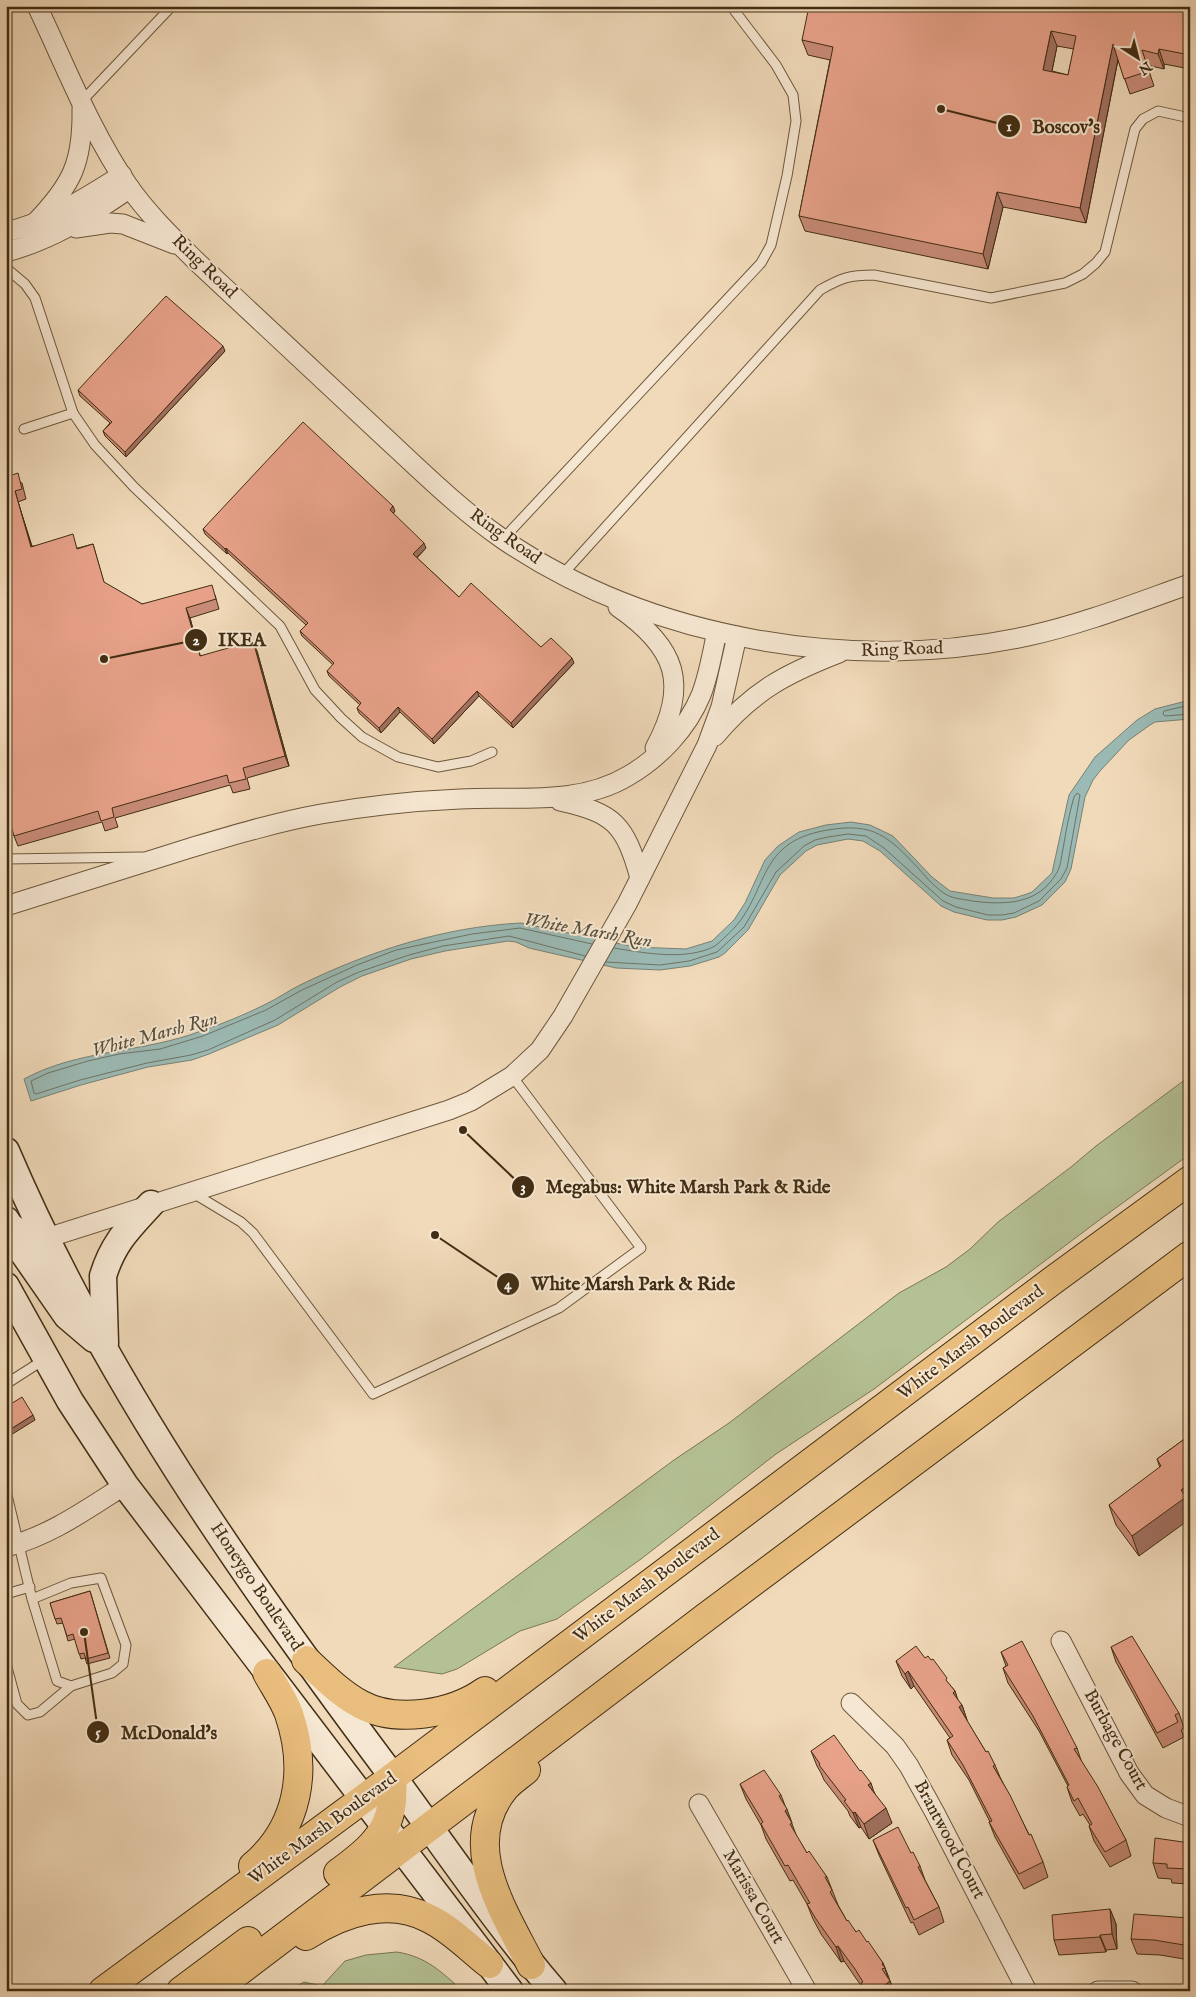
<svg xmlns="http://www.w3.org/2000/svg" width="1196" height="1997" font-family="'IM FELL English',serif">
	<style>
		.green { fill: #b4c194; stroke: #7a7754 }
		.water { fill: #9bbab5; stroke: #778274 }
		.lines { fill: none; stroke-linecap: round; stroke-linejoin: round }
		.shore { stroke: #6e7464; stroke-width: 1 }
		.lane-casing { stroke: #6d583d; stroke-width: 11 }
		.street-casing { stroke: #6d583d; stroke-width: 21 }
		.secondary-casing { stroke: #412d13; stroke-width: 29 }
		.highway-casing { stroke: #412d13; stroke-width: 30 }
		.lane { stroke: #f6e7d2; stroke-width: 9 }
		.street { stroke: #f6e7d2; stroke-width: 19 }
		.secondary { stroke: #f6e7d2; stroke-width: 26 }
		.highway { stroke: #e8bd7d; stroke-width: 28 }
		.wall { fill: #c88b77; stroke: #412d13; fill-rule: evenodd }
		.shaded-wall { fill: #a27161; stroke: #412d13 }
		.building { fill: #e8a28a; stroke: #412d13; fill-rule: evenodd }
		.labels { text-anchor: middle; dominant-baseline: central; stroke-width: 4; stroke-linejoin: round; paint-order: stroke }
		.street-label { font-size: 18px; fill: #412d13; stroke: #f6e7d2 }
		.water-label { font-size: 19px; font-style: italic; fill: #58503c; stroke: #f6e7d2 }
		.leader { fill: none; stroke: #412d13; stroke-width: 2 }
		.callout-dot { fill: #412d13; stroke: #f6e7d2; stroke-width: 2 }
		.mark-label { font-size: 15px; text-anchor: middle; font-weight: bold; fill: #fff }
		.callout-label { font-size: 19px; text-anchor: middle; font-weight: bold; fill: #412d13; stroke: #f6e7d2; stroke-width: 4; stroke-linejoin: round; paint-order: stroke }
	</style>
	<rect width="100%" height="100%" fill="#f1daba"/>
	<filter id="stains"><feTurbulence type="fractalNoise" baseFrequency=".004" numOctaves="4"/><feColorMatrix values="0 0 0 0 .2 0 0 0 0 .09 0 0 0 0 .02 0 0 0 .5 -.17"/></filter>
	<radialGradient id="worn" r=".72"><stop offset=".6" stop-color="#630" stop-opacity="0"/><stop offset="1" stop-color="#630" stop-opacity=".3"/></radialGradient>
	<g class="green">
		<polygon points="1190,1076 1190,1154 1102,1218 874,1389 776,1454 641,1559 557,1619 520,1631 457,1669 442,1674 394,1667 674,1460 729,1423 899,1293 946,1267 970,1249 998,1222 1071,1167 1096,1146"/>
		<path d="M397 1952C427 1957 440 1971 463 1991H289L304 1982 322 1986 345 1961 366 1955Z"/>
	</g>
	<path class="water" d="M1190 700V719L1155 722 1150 725 1129 740 1100 771 1093 780 1085 797 1071 869 1065 882 1042 905 1016 917 1002 920H987L954 912 941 906 880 851 863 841 848 839 817 845 806 851 780 875 748 930 725 953 719 957 690 966 660 970 616 968 529 948 516 942 508 941 445 951 411 959 362 976 340 987 278 1025 209 1054 192 1060 148 1067 81 1085 31 1101 24 1079C79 1049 144 1053 201 1031 222 1024 244 1015 264 1005 277 999 288 991 300 985 370 951 443 927 521 923L635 947 686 949 712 941 734 920 745 903 765 860 778 846 799 832 826 825 851 822 870 825 893 836 932 877 950 891 993 898H1014L1027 894 1032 892 1052 873 1069 795 1095 757 1137 720 1155 709Z"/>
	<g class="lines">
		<g class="shore">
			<polyline points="1190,705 1164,711 1163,714 1165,716 1190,714"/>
			<polyline points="585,956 509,936 443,946 409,955 359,972 337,982 275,1020 208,1050 191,1055 147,1063 80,1080 36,1094 34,1093 31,1081 48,1073 88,1061 119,1054 160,1049 203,1036 266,1010 302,990 357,965 396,950 472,934 520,928 592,944"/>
			<path d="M606 962 660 965 689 961 717 952 744 927 776 872 804 846 815 840 828 837 848 834 866 836 884 848 943 901 956 907 988 915H1002L1014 913 1039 901 1061 879 1067 868 1080 795 1077 793 1074 797C1069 814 1066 831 1063 849 1061 857 1061 867 1056 874 1038 905 1004 905 972 901 964 899 954 899 947 895 936 889 927 878 919 869 889 837 874 822 828 830 752 842 771 897 726 936 723 939 719 943 715 946 687 961 644 953 614 948"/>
		</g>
		<defs>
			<g id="lane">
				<polyline points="82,101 172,6"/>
				<polyline points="6,268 25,284 35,298 73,413 95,445 134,487 280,626 315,690 341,718 362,737 398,757 438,767 471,761 492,752"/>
				<polyline points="24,429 73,413"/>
				<polyline points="503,539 761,263 771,245 787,176 796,121 793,95 776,65 731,6"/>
				<path d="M563 574 820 290C841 278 849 275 874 275L991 298 1065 283 1083 274 1096 263 1105 252 1135 129 1143 119 1158 111 1190 118"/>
				<polyline points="6,859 142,857"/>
				<polyline points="193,1193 241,1222 253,1233 373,1394 559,1308 641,1248 512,1076"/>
				<polyline points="6,1384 45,1359"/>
				<polyline points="6,1491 32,1599 57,1681 71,1686 112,1673 123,1664 126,1645 101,1578 71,1583 32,1599"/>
				<polyline points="6,1594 30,1587"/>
				<polyline points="6,1664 17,1704 28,1715 40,1712 71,1686"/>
			</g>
			<g id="street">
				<path d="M37 6C66 67 91 132 129 187 148 214 173 238 196 261 257 318 318 375 379 432 419 469 459 509 504 540 652 640 854 674 1028 636 1083 624 1136 603 1190 584"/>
				<path d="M34 224C72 185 83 163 82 108"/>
				<polyline points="76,228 110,223 123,224 174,244"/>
				<path d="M6 232C49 222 85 198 122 175"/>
				<path d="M6 252C52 240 91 215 130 188"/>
				<path d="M618 607C676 647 690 684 655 748"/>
				<path d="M715 736C753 691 785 674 839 653"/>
				<path d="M560 801C614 813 625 824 640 878"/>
				<path d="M6 906C68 887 129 867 190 848 234 835 277 822 321 814 367 806 413 801 460 799 516 796 578 806 628 776 659 758 687 729 701 695 709 675 712 653 717 632"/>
				<polyline points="6,1251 449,1110 471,1101 512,1076 540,1050 563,1016 627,904 707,745 721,707 737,636"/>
				<path d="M6 1547C50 1536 87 1509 125 1485"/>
				<polyline points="1061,1641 1129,1773 1145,1795 1166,1808 1190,1817"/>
				<polyline points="851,1703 895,1746 909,1766 935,1813 1027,1991"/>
				<polyline points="699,1804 807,1991"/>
				<polyline points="1098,1991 1132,1991"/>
			</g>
			<g id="secondary">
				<path d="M6 1151C102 1376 244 1578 390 1773 444 1846 495 1922 554 1991"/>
				<polyline points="6,1220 10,1226 33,1243"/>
				<polyline points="19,1247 67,1316 94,1339"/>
				<polyline points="6,1286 70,1401 125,1485 510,1991"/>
				<path d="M105 1343 103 1276C113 1243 128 1229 151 1204"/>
			</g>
			<g id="highway">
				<path d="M306 1660C323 1676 340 1693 360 1704 396 1724 453 1714 485 1691"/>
				<path d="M526 1770C519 1776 511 1781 505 1788 458 1845 504 1911 531 1965"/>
				<path d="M253 1866C299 1827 308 1770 289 1714 284 1700 274 1686 267 1673"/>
				<path d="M338 1873C361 1856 386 1838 391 1808 393 1798 392 1787 393 1777"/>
				<path d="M306 1936C343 1912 389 1897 430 1919 452 1930 470 1949 489 1964"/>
				<polyline points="103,1991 393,1777 1052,1281 1190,1180"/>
				<polyline points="181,1991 248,1941"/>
				<polyline points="213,1991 706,1617 1190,1255"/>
			</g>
		</defs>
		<use href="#lane" class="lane-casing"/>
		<use href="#street" class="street-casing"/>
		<use href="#secondary" class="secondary-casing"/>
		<use href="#highway" class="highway-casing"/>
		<use href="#lane" class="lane"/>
		<use href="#street" class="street"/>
		<use href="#secondary" class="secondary"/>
		<use href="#highway" class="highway"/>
	</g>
	<g class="wall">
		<path d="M1190 6V69L1164 64V69L1147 65 1154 86 1130 94 1118 60 1086 223 1003 207 988 269 805 231 799 216 830 60 808 55 802 40ZM1057 46 1074 49 1068 75 1052 71Z"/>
		<polygon points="225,351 126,457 105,436 103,431 110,423 80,396 78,390"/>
		<polygon points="10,476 22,483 26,499 18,502 32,546 78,548 93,544 104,583 142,604 215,595 219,609 190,618 200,656 257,651 289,766 247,778 250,789 233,793 230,785 115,818 118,827 105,831 102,822 18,846 14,836"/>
		<polygon points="395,511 393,514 426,548 417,558 459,597 541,647 574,663 513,728 479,696 434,744 400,712 381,733 359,713 357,708 360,705 329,676 327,671 333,665 302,636 300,631 306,625 228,553 227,554 205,534 203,529"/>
		<polygon points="1190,1435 1139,1556 1116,1525 1109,1505 1160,1468 1157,1459"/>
		<polygon points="90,1591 110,1658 87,1664 85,1658 81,1659 75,1639 68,1641 63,1623 57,1624 50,1603"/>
		<polygon points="1111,1647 1179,1713 1184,1728 1181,1730 1184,1737 1163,1748 1116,1662"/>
		<polygon points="1001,1652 1077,1748 1082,1763 1126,1840 1131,1856 1110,1867 1094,1841 1089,1826 1090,1825 1083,1814 1080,1816 1072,1802 1067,1787 1068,1786 1039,1731 1008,1683 1003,1668 1006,1666"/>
		<polygon points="925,1658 950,1685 955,1691 957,1699 962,1705 967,1720 967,1721 986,1752 995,1765 1000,1777 1043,1862 1048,1877 1024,1889 995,1837 989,1822 990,1822 969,1780 952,1755 947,1740 950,1738 914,1686 911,1689 902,1676 896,1661"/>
		<polygon points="1190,1737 1190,1774 1186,1763"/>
		<polygon points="811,1751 860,1771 874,1792 892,1823 869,1839 861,1827 859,1828 850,1816 848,1811 824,1780 821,1773 817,1766"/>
		<polygon points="740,1784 781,1795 797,1837 807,1853 827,1877 838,1905 847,1921 856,1932 867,1942 883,1963 894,1991 864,1991 862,1987 844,1961 841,1962 821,1934 813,1919 807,1904 793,1880 790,1881 766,1839 761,1825 746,1799"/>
		<polygon points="873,1840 911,1853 920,1866 925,1880 939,1907 944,1922 919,1935 913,1922 911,1923 879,1855"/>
		<polygon points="1190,1843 1190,1884 1172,1883 1171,1879 1158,1878 1153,1863"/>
		<polygon points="1110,1909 1116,1924 1117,1949 1106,1950 1106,1952 1059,1955 1054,1940"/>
		<polygon points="1190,1914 1190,1960 1160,1955 1137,1954 1131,1939 1189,1918"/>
	</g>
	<g class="shaded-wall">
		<polygon points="1051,31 1057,46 1049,85 1043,70"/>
		<polygon points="1113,44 1118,59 1086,223 1080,208"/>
		<polygon points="1159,49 1164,64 1164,69 1158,54"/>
		<polygon points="997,192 1003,207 988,269 983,254"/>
		<polygon points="223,346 225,351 126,457 125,452"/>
		<polygon points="15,491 18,502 35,557 31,547"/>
		<polygon points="393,506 395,511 391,515 390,510"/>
		<polygon points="424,543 426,548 415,559 413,554"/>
		<polygon points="226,548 228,553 227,554 225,549"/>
		<polygon points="186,608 190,618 203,666 200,656"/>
		<polygon points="253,641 257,651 289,766 285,756"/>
		<polygon points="572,658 574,663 513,728 511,723"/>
		<polygon points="477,691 479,696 434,744 432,739"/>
		<polygon points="398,707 400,712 381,733 379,728"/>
		<polygon points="33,1415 35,1420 6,1438 6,1432"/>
		<polygon points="1190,1483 1190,1519 1139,1556 1132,1536 1181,1490"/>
		<polygon points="908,1671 914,1686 911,1689 905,1674"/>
		<polygon points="955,1691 960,1706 962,1705 967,1720 964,1722 953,1693"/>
		<polygon points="871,1783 876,1798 868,1785"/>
		<polygon points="886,1808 892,1823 869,1839 864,1824"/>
		<polygon points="787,1809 792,1823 785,1811"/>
		<polygon points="855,1812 861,1827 859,1828 853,1813"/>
		<polygon points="1110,1909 1116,1924 1117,1949 1112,1934"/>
		<polygon points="1100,1935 1106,1950 1106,1952 1100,1937"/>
		<polygon points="838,1946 844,1961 841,1962 836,1947"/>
		<polygon points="883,1963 889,1978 888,1978 885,1968 882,1964"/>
		<polygon points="890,1981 894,1991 877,1991"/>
	</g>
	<g class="building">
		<path d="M809 6H1190V55L1159 49 1158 54 1142 50 1149 71 1124 79 1113 44 1080 208 997 192 983 254 799 216 833 47 802 40ZM1051 31 1076 36 1068 75 1043 70Z"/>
		<polygon points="166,296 223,346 125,452 103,431 112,422 78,390"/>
		<polygon points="303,422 393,506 390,510 424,543 413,554 459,597 471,583 541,647 551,638 572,658 511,723 477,691 432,739 398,707 379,728 357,708 361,703 327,671 334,663 300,631 308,623 226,548 225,549 203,529"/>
		<polygon points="6,466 9,476 18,473 22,489 15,491 31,547 73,534 77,549 93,544 104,582 142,604 212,585 216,599 186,608 200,656 253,641 285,756 243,768 246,779 229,783 227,775 112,808 114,817 101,821 98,811 14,836 6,809"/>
		<polygon points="22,1397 33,1415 6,1432 6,1407"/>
		<polygon points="1190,1435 1190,1483 1181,1490 1186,1497 1132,1536 1109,1505 1161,1466 1157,1459"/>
		<polygon points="90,1591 108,1653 86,1659 84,1653 79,1654 73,1634 67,1636 61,1618 55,1619 50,1603"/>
		<polygon points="1132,1636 1179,1713 1175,1715 1178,1722 1157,1733 1111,1647"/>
		<polygon points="1022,1641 1077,1748 1074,1749 1098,1787 1126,1840 1105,1852 1089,1826 1092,1824 1078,1798 1074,1801 1067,1787 1069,1785 1033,1716 1003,1668 1008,1665 1001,1652"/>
		<polygon points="916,1646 925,1658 928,1656 931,1660 933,1659 947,1678 946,1680 955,1691 953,1693 962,1705 959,1707 986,1752 988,1751 995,1765 993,1766 1010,1795 1029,1835 1031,1834 1043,1862 1019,1874 989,1822 992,1821 963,1765 947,1740 953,1736 908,1671 905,1674 896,1661"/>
		<polygon points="834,1735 860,1771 861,1770 871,1783 868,1785 886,1808 864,1824 855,1812 853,1813 844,1801 846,1800 819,1765 820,1764 811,1751"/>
		<polygon points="1189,1737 1190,1737 1190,1763 1186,1763"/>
		<polygon points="764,1770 781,1795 779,1796 787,1809 785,1811 792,1823 790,1824 807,1853 809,1851 827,1877 825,1877 832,1890 830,1892 847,1921 848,1920 856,1932 859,1930 867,1942 868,1941 883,1963 882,1964 885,1968 882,1969 890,1981 877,1991 866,1991 861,1983 863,1982 855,1969 838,1946 836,1947 816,1919 807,1904 810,1903 788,1865 785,1866 761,1824 763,1822 740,1784"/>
		<polygon points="898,1827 911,1853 913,1852 920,1866 918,1867 939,1907 914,1920 908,1907 906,1908 873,1840"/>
		<polygon points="1155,1838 1190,1843 1190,1869 1167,1868 1167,1864 1153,1863"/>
		<polygon points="1110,1909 1112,1934 1100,1935 1100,1937 1054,1940 1052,1915"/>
		<polygon points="1134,1914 1189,1918 1189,1914 1190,1914 1190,1946 1154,1940 1131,1939"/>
	</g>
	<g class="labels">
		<g class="street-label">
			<text transform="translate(204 267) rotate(44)">Ring Road</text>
			<text transform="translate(505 537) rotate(35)">Ring Road</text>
			<text transform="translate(902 650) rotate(-2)">Ring Road</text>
			<text transform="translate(971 1343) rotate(-37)">White Marsh Boulevard</text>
			<text transform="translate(647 1586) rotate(-37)">White Marsh Boulevard</text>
			<text transform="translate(256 1587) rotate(56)">Honeygo Boulevard</text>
			<text transform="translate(1115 1740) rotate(61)">Burbage Court</text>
			<text transform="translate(323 1829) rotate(-36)">White Marsh Boulevard</text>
			<text transform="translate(949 1840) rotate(62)">Brantwood Court</text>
			<text transform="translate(753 1897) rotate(60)">Marissa Court</text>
		</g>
		<g class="water-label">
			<text transform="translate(588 931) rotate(10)">White Marsh Run</text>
			<text transform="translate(155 1035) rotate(-15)">White Marsh Run</text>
		</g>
	</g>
	<path class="leader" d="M941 109L1009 126M104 659L196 640M463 1130L523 1187M435 1235L508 1284M84 1632L98 1732"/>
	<g class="callout-dot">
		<circle cx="941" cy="109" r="5"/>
		<circle cx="104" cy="659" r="5"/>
		<circle cx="463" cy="1130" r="5"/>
		<circle cx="435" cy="1235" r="5"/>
		<circle cx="84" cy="1632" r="5"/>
		<circle cx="1009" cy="126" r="12"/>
		<circle cx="196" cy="640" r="12"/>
		<circle cx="523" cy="1187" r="12"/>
		<circle cx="508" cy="1284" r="12"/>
		<circle cx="98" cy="1732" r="12"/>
	</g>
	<g class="mark-label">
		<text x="1009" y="131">1</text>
		<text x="196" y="645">2</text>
		<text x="523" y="1192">3</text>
		<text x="508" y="1289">4</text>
		<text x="98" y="1737">5</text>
	</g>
	<g class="callout-label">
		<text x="1066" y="133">Boscov's</text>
		<text x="242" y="646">IKEA</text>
		<text x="688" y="1193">Megabus: White Marsh Park &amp; Ride</text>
		<text x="633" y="1290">White Marsh Park &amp; Ride</text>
		<text x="169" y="1739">McDonald's</text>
	</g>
	<rect width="1196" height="1997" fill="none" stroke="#f1daba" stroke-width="25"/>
	<rect x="8" y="8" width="1181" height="1982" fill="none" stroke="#412d13" stroke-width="2.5"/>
	<rect x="12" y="12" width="1171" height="1972" fill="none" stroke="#412d13"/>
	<g transform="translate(1138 58) rotate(144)" stroke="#f6e7d2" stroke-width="4" paint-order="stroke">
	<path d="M0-4L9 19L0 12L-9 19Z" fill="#412d13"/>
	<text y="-8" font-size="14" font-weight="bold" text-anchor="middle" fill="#412d13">N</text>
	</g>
	<rect width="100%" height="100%" filter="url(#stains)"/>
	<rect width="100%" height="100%" fill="url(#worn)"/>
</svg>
